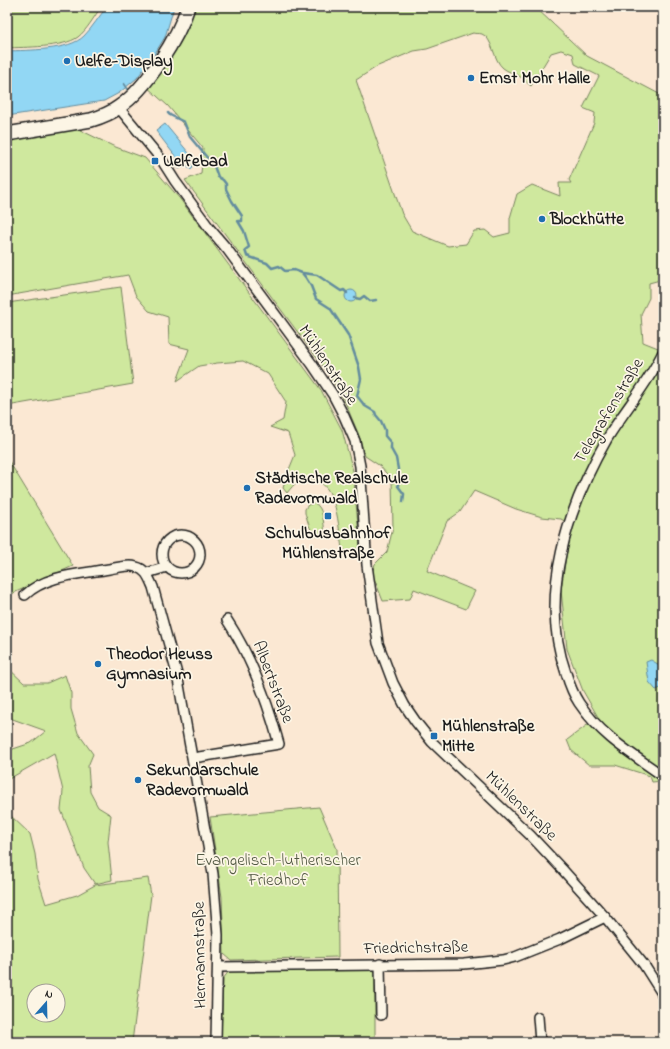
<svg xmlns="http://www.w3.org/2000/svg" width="670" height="1049" font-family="'Indie Flower',sans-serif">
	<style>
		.green { fill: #cfe89e; stroke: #76825d; fill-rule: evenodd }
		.water { fill: #92d7f4; stroke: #638c9e }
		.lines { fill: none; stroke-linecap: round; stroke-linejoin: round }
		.stream { stroke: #638c9e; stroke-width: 2.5 }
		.street-casing { stroke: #1c1c1c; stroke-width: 12 }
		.secondary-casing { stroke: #1c1c1c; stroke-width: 16 }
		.street { stroke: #fcf5e5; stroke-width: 9 }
		.secondary { stroke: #fcf5e5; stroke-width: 13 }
		.poi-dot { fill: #1f6fb2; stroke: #fcf5e5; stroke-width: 1.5 }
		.labels { text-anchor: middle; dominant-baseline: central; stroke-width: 3.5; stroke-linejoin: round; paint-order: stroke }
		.poi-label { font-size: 17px; font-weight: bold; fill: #1c1c1c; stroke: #fcf5e5; text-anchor: start }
		.street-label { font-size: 17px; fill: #1c1c1c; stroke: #fcf5e5 }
		.park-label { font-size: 17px; fill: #525943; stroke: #fcf5e5 }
	</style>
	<rect width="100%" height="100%" fill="#fbe8d3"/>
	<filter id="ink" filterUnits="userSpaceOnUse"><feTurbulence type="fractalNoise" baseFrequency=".025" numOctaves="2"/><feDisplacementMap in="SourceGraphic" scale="8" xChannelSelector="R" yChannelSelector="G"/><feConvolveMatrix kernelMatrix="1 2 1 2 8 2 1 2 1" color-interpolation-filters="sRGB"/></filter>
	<g filter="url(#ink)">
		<g class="green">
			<path d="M7 7H101C94 17 87 30 78 37 63 48 25 47 7 48Z"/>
			<path d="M192 7H535L587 56 663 96V281L660 280 649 283V298L641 314 643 342 663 350V781L652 782 650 776 615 765H589L571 750 567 740 598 717 583 691 567 649 561 590 566 556 573 526 561 519 542 517 516 509 474 491 460 512 447 521 427 571 475 591 466 609 414 589 410 599 383 601 372 573 375 564 387 552 393 528 392 480 380 466 365 456 358 433 345 402 328 373 185 180 201 174 203 148 168 106 146 86ZM473 33C475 34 479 33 482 34 493 38 493 60 503 68 508 72 514 73 519 76 523 78 527 83 531 86L551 53 561 50 573 54 575 64 599 76 583 108 595 113 594 123 569 180 571 183H559L560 196 532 185 517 194 510 218V233L494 237 485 230 474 231 466 244 448 246 412 231 402 214 356 80 378 66 414 51 427 49Z"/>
			<path d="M76 128 113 146 145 158 180 199 321 390 342 430 353 471 360 546C354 553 350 555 342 548 338 527 338 484 312 479 300 477 294 484 287 493L283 488 288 472 295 455 288 433 270 427 283 420 286 402 268 374 243 361 217 363 199 366 177 381 189 349 169 344 168 317 149 311 136 296 128 275 7 296V134Z"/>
			<polygon points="121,287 133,384 7,406 7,303"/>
			<polygon points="7,458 73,566 7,596"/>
			<path d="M314 503C324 507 323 523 325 532L324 534C312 543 308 521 305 513V509L308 505Z"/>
			<polygon points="7,667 24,683 47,683 65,675 71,693 71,709 78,733 93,754 88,766 90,792 98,807 111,815 108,842 112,880 95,884 84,868 61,810 63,791 54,753 7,780 7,751 31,743 46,731 7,717"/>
			<polygon points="319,807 337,849 338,957 231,960 224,954 222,897 210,817"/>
			<path d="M7 810 10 815 30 834 35 854 38 879 46 904 77 895 95 885 148 878 151 895 132 1042H7ZM34 991H58V1015H34Z"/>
			<polygon points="375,970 375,1042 221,1042 223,979 229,971"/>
		</g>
		<g class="water">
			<path d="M107 7H174L165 37 152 58 137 78 119 93 104 101 7 116V51C28 50 69 51 84 36 93 27 99 16 107 7Z"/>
			<polygon points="165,124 193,158 189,161 193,166 191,170 186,164 179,169 175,164 179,161 156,131"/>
			<circle cx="351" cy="296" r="6"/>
			<polygon points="651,660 661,666 663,687 656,690 649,682 646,662"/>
		</g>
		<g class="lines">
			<g class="stream">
				<polyline points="124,84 128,90"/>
				<polyline points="168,113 170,115 184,122 190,137 214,166 218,177 223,180 226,184 226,189 232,201 242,216 242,221 238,221 244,231 249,247 245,250 247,256 267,263 272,268 279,266 285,271 294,270 302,273 306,278 311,286 316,299 330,308 348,335 359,367 361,379 357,396 365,406 375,412 376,415 381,421 385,430 385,436 391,443 391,449 396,458 398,469 398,486 404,494 403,502"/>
				<polyline points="303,273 317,275 341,291 344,290 347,293"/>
				<polyline points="355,298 360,299 364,296 370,301 376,300"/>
			</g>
			<defs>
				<g id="street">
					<polyline points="119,108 161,159 175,181 210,229 227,249 312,364 333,395 344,416 355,441 360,466 367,565 378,643 393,683 405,706 416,722 432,742 531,836 562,869 605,917 644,965 663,995"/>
					<path d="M663 352C648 384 625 409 607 439 568 507 538 595 566 673 569 683 573 694 579 703 602 737 631 753 663 776"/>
					<circle cx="181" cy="554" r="19"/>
					<polyline points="147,573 167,567"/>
					<path d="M25 595C46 575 81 574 109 569 117 568 128 564 136 567 146 569 149 578 153 587L177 674 213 874 218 935 216 1042"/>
					<path d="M193 758 279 744C267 700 252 658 227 620"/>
					<polyline points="380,964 381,1015"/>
					<polyline points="218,967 464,964 503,960 515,957 560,939 605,917"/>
					<polyline points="538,1017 540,1042"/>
				</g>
				<path id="secondary" d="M7 134 91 120C101 117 111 113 119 107 146 89 178 38 188 7"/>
			</defs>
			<use href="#street" class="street-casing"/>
			<use href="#secondary" class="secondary-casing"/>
			<use href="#street" class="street"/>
			<use href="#secondary" class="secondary"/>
		</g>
	</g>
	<g class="poi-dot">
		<circle cx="67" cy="61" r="4"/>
		<circle cx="471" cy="78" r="4"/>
		<rect x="151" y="157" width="8" height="8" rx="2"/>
		<circle cx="542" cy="219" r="4"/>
		<circle cx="247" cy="488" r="4"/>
		<rect x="324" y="512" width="8" height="8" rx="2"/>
		<circle cx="98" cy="664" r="4"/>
		<rect x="430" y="732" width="8" height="8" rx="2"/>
		<circle cx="138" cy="780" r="4"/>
	</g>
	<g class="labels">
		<g class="poi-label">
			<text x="75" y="61">Uelfe-Display</text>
			<text x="479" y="78">Ernst Mohr Halle</text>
			<text x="163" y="161">Uelfebad</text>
			<text x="550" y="219">Blockhütte</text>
			<text x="255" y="478">Städtische Realschule<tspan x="255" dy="20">Radevormwald</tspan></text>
			<text x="328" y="533" text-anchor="middle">Schulbusbahnhof<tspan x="328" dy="20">Mühlenstraße</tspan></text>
			<text x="106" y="654">Theodor Heuss<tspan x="106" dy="20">Gymnasium</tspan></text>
			<text x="442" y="726">Mühlenstraße<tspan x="442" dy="20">Mitte</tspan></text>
			<text x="146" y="770">Sekundarschule<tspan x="146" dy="20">Radevormwald</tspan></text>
		</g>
		<g class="street-label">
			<text transform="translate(328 365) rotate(56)">Mühlenstraße</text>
			<text transform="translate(609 411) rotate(-59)">Telegrafenstraße</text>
			<text transform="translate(273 682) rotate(69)">Albertstraße</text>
			<text transform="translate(521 806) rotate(44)">Mühlenstraße</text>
			<text transform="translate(416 948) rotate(-1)">Friedrichstraße</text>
			<text transform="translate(200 955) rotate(-91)">Hermannstraße</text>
		</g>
		<g class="park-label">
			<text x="278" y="860">Evangelisch-lutherischer<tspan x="278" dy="20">Friedhof</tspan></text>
		</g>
	</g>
	<rect width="670" height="1049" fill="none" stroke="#fcf5e5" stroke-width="24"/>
	<rect x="12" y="12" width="646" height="1025" fill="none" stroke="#1c1c1c" stroke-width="1.5" filter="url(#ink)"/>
	<g transform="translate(46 1003) rotate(20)"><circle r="19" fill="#fcf5e5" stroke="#a29e95"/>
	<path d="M0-3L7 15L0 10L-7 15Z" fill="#1f6fb2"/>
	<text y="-6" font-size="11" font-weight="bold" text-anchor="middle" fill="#1c1c1c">N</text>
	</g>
</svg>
